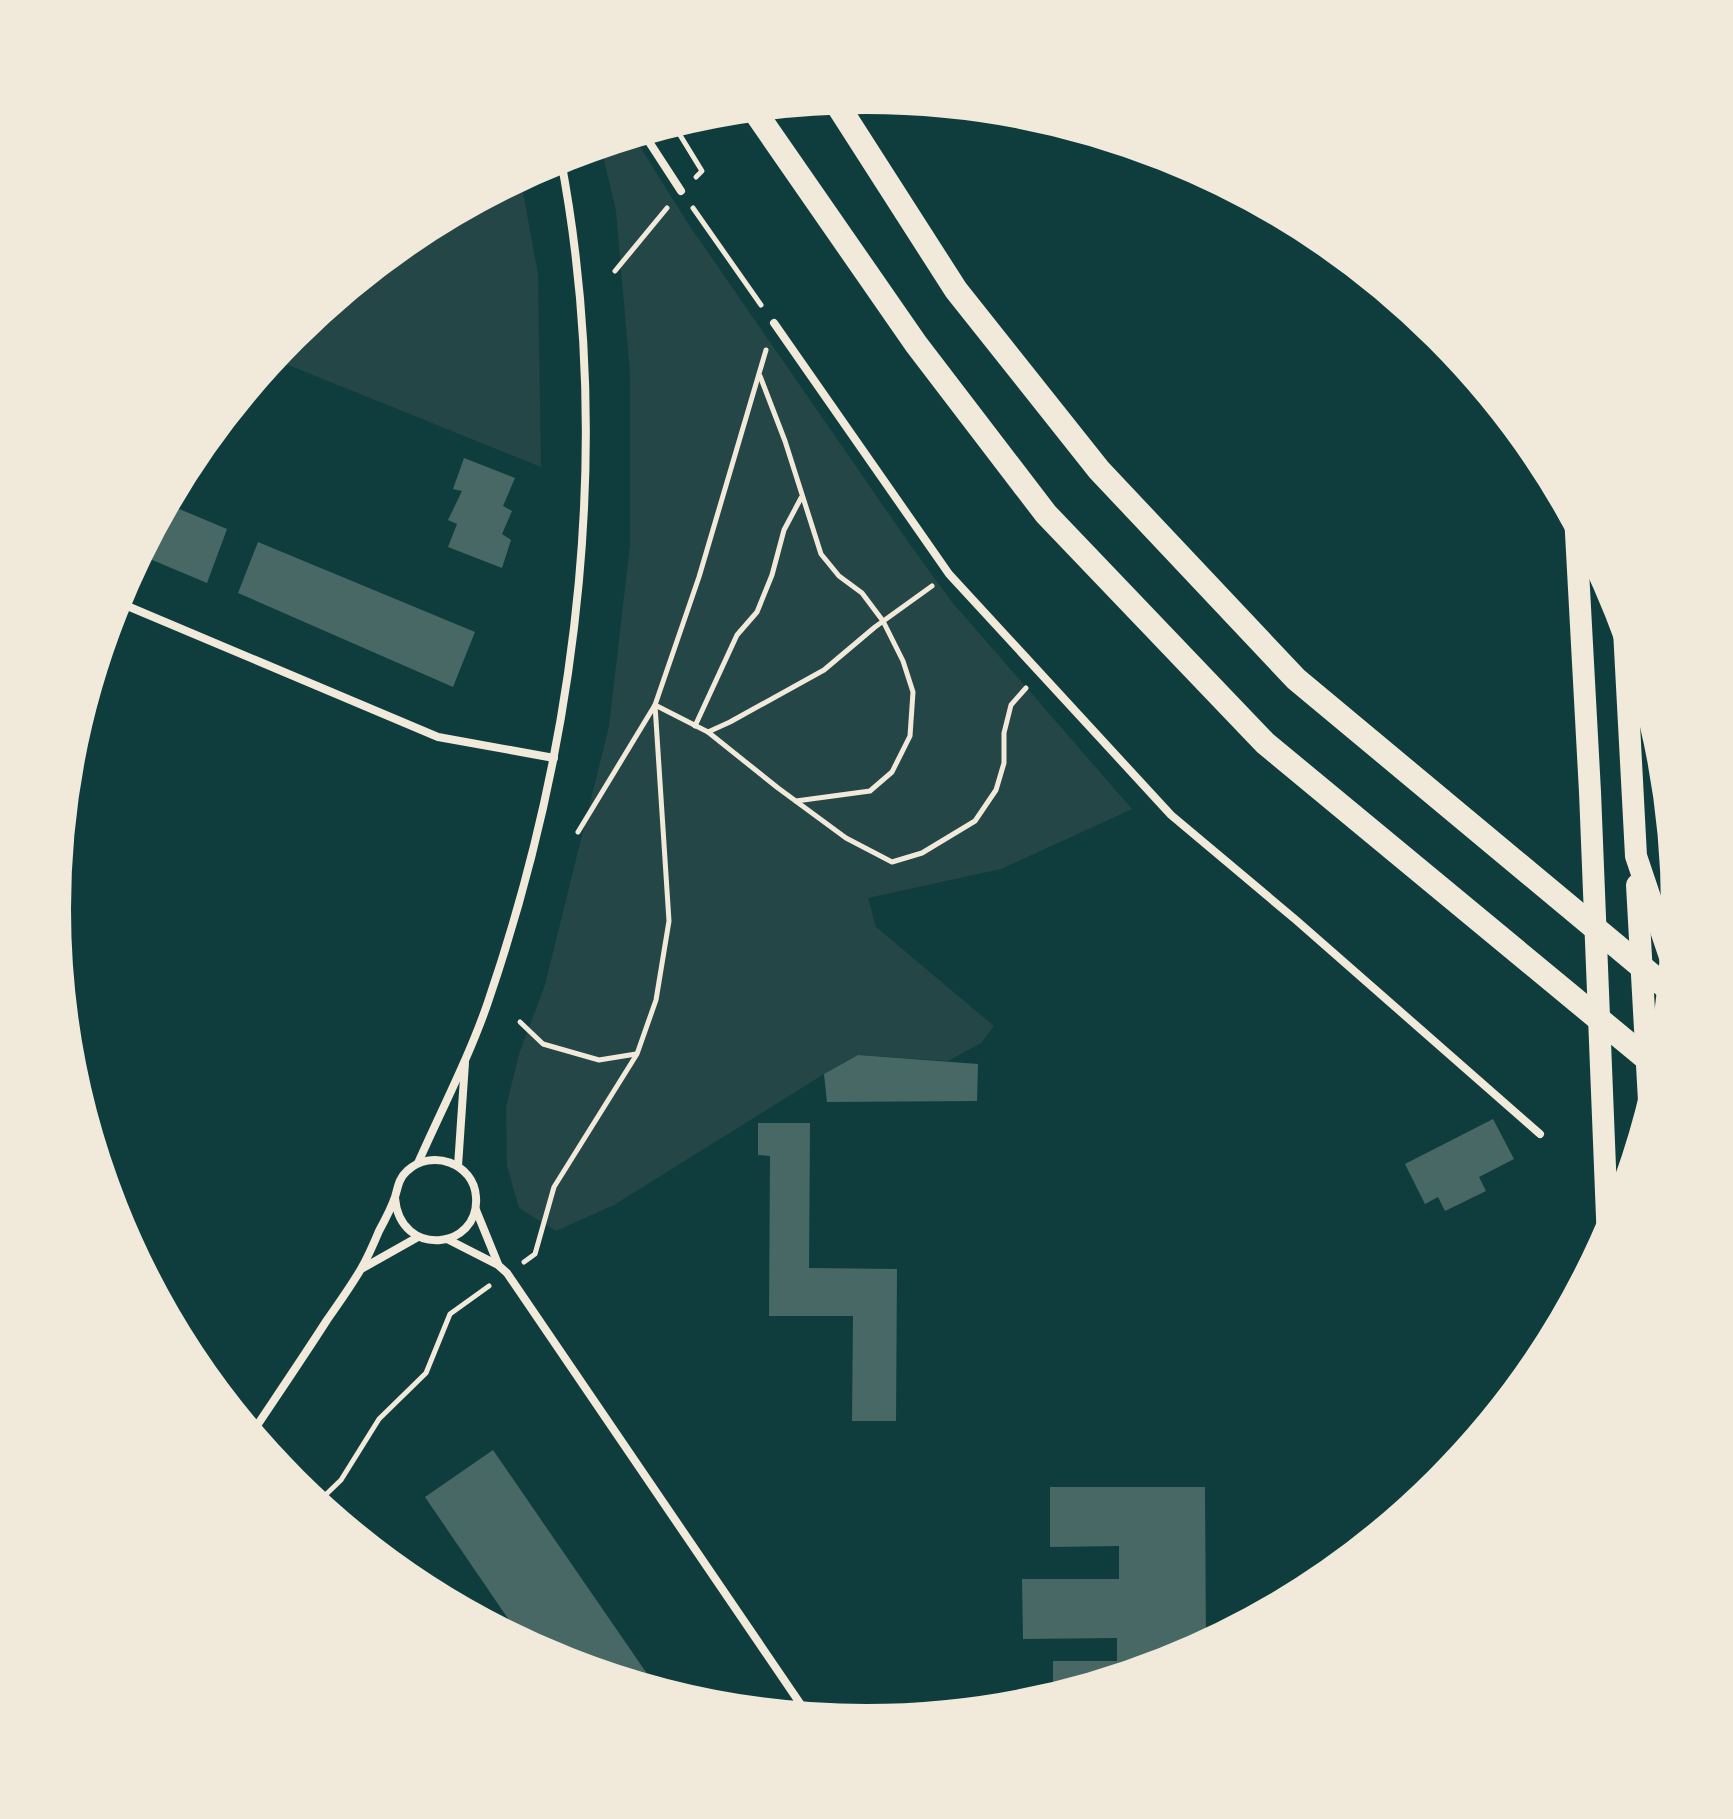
<svg xmlns="http://www.w3.org/2000/svg" width="1733" height="1819" font-family="'PT Sans',sans-serif">
	<style>
		.green { fill: #244646 }
		.building { fill: #486865 }
		.lines { fill: none; stroke-linecap: round; stroke-linejoin: round }
		.path { stroke: #f1e9da; stroke-width: 5 }
		.minor { stroke: #f1e9da; stroke-width: 8 }
		.trunk { stroke: #f1e9da; stroke-width: 22 }
		.motorway { stroke: #f1e9da; stroke-width: 24 }
		.rim { fill: none; stroke: #f1e9da; stroke-width: 10 }
	</style>
	<rect width="100%" height="100%" fill="#0f3d3e"/>
	<g class="green">
		<polygon points="632,134 689,225 911,546 952,602 1132,809 1001,869 868,898 876,927 994,1026 981,1043 948,1061 858,1055 824,1074 614,1205 556,1231 519,1208 507,1166 506,1107 519,1054 545,985 609,726 630,545 630,373 616,211 600,143"/>
		<polygon points="520,176 538,274 541,467 271,358 291,333 414,232"/>
	</g>
	<g class="building">
		<polygon points="464,458 515,478 503,506 512,511 502,534 511,540 502,568 448,547 457,524 448,520 462,491 453,489"/>
		<polygon points="165,503 227,529 207,583 138,554"/>
		<polygon points="258,542 475,632 453,687 238,593"/>
		<polygon points="858,1055 978,1064 977,1101 827,1102 824,1074"/>
		<polygon points="1493,1119 1514,1159 1479,1177 1486,1191 1445,1211 1438,1197 1425,1204 1405,1164"/>
		<polygon points="758,1123 810,1123 809,1268 897,1269 896,1421 852,1421 853,1316 769,1316 770,1156 758,1155"/>
		<polygon points="493,1450 661,1694 554,1662 528,1648 425,1497"/>
		<polygon points="1050,1487 1205,1487 1206,1647 1178,1662 1053,1700 1053,1661 1117,1661 1117,1638 1023,1639 1022,1579 1119,1579 1119,1546 1050,1547"/>
	</g>
	<g class="lines">
		<g class="path">
			<polyline points="672,122 702,171 696,177"/>
			<polyline points="693,208 761,305"/>
			<polyline points="615,271 667,208"/>
			<polyline points="760,376 785,441 821,554 839,576 862,593 883,621 903,661 913,692 910,736 892,772 870,791 796,801"/>
			<polyline points="695,726 737,635 757,612 772,575 784,530 801,498"/>
			<polyline points="708,732 730,722 824,670 875,627 932,586"/>
			<polyline points="578,832 655,705 708,732 778,788 846,838 892,862 922,853 975,821 996,790 1004,763 1004,733 1011,705 1026,688"/>
			<polyline points="520,1022 543,1044 599,1060 636,1054"/>
			<polyline points="524,1262 535,1254 554,1187 637,1054 656,1000 669,921 655,705 699,577 766,350"/>
			<polyline points="315,1505 341,1480 379,1419 426,1373 450,1314 489,1286"/>
		</g>
		<g class="minor">
			<polyline points="642,131 681,191"/>
			<polyline points="774,323 949,574 1171,815 1296,920 1540,1134"/>
			<polyline points="113,600 438,737 554,758"/>
			<path d="M418 1163C441 1111 470 1055 488 1002 580 733 614 436 560 155"/>
			<polyline points="458,1166 465,1063"/>
			<polyline points="476,1210 498,1264"/>
			<polyline points="447,1239 498,1265 507,1273 810,1718"/>
			<polyline points="363,1268 418,1237"/>
			<path d="M250 1436C276 1397 302 1359 327 1320 339 1303 351 1286 361 1269 368 1257 374 1243 379 1231 385 1220 391 1209 395 1197 398 1187 399 1178 407 1171 431 1148 474 1163 476 1197 480 1250 400 1259 395 1198"/>
		</g>
		<g class="trunk">
			<polyline points="1575,515 1590,792 1608,1242"/>
			<polyline points="1623,611 1636,856 1673,966 1674,982"/>
			<polyline points="1637,885 1650,1119"/>
		</g>
		<g class="motorway">
			<polyline points="833,98 956,290 1099,470 1296,679 1673,993"/>
			<polyline points="751,106 916,344 1046,514 1265,743 1664,1073"/>
		</g>
	</g>
	<path d="M0 0H1733V1819H0ZM66 909a800 800 0 1 1 1600 0a800 800 0 1 1-1600 0Z" fill="#f1e9da" fill-rule="evenodd"/>
	<path class="rim" d="M66 909a800 800 0 1 1 1600 0a800 800 0 1 1-1600 0Z"/>
</svg>
